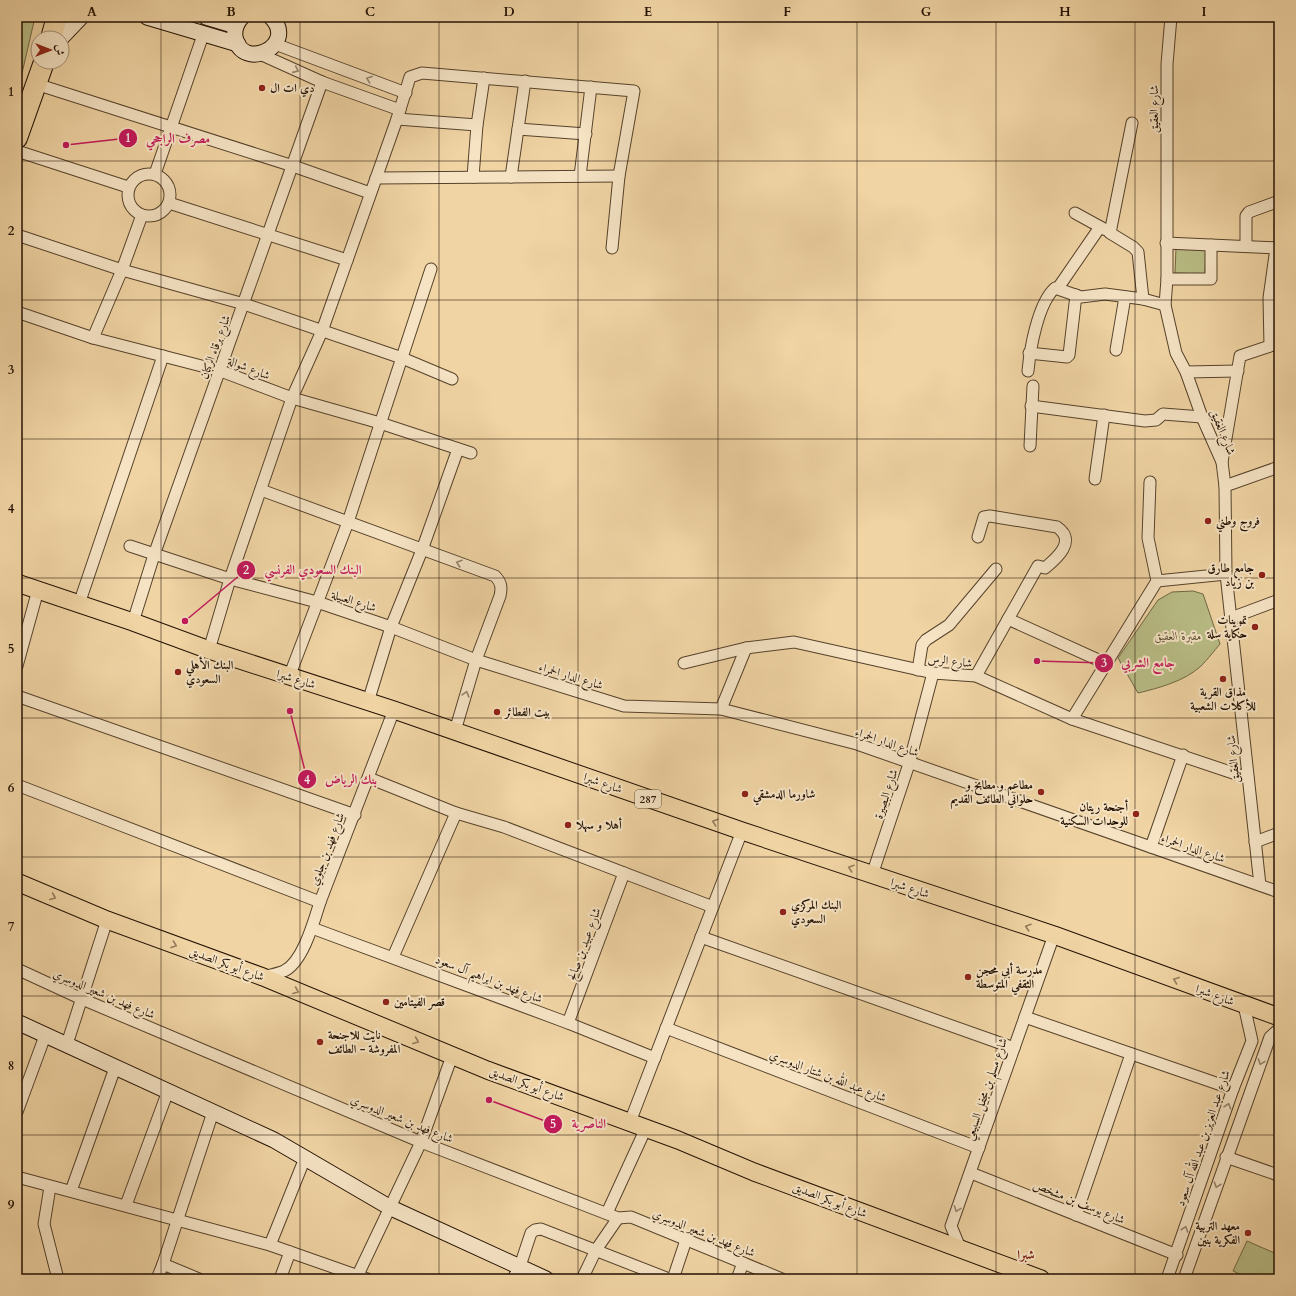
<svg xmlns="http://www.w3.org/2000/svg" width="1296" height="1296" font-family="Cardo,Amiri,serif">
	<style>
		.green { fill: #b9bd86; stroke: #6e6744 }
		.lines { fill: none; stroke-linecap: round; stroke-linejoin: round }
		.street-casing { stroke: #56422b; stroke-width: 13 }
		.secondary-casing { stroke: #231103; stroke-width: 17 }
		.primary-casing { stroke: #231103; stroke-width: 19 }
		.highway-casing { stroke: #231103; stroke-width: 22 }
		.street { stroke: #f5e3c4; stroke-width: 11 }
		.secondary { stroke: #f5e3c4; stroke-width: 15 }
		.primary { stroke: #f0d4a4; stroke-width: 17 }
		.highway { stroke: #f0d4a4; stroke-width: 20 }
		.oneway { stroke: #96846d }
		.oneway2 { stroke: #947c5c }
		.grid { fill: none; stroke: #231103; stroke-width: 1; stroke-opacity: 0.55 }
		.poi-dot { fill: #8f2418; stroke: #f5e3c4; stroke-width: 1.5 }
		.labels { text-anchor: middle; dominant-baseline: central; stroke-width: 4; stroke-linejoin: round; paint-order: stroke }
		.shield { fill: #f5e3c4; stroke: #62503d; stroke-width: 1 }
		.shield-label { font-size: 11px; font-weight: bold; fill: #231103 }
		.poi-label { font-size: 12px; font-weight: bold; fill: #231103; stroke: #f5e3c4; text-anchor: start }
		.street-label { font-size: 12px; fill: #231103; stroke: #f5e3c4 }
		.park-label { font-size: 12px; font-style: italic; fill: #584d31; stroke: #f5e3c4 }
		.neighbourhood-label { font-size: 13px; font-weight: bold; fill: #7a1f14; stroke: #f5e3c4 }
		.leader { fill: none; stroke: #c2185b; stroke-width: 1.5 }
		.callout-dot { fill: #c2185b; stroke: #f5e3c4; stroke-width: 1.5 }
		.mark-label { font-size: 12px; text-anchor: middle; font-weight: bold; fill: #fff }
		.callout-label { font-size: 13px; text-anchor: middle; font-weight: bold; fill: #c2185b; stroke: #f5e3c4; stroke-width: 4; stroke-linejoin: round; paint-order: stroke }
		.neatline { fill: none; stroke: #231103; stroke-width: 1.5 }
		.grid-label { font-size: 13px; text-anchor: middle; font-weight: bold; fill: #231103 }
	</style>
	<rect width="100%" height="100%" fill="#f0d4a4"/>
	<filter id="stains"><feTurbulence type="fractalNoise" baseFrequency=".005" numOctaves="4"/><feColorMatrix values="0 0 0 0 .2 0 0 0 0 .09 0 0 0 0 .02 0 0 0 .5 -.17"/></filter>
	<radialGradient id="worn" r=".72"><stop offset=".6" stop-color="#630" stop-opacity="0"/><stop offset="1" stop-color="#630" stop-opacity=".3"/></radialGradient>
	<g class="green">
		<polygon points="17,17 35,17 17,95"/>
		<polygon points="1176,248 1206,248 1205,274 1175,273"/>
		<path d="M1193 591 1203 594 1220 644C1214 651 1208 659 1201 666 1185 681 1159 688 1138 693L1118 658 1158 600 1172 592Z"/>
		<polygon points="1247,1241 1279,1255 1279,1279 1250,1279 1233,1271"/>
	</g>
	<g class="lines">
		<defs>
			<g id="street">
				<polyline points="1171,17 1167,64 1167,279 1165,305 1176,353 1186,372 1202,417 1222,462 1225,486 1226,574 1260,885"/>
				<polyline points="275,44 406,93"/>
				<polyline points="260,54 322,82 400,110"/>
				<polyline points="36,84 293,166 370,193"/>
				<polyline points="397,119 477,125"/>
				<polyline points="1132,123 1110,233 1133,247 1138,252 1143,299"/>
				<polyline points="518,129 586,134"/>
				<polyline points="17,151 128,187"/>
				<circle cx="149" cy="195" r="21"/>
				<polyline points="155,174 203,35"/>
				<polyline points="580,176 591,87"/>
				<polyline points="473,177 477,125 484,78"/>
				<polyline points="511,177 525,81"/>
				<polyline points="376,178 619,176"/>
				<polyline points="169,203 347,260"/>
				<polyline points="1075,213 1106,230"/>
				<polyline points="17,235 122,270 244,304 402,358 452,379"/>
				<polyline points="1166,243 1279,248"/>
				<polyline points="1246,246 1246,216 1249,212 1279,201"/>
				<polyline points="1167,279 1211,279 1211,245"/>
				<polyline points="1058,288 1100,227"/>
				<polyline points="17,312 93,338 221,371 292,398 380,423 471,453"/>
				<polyline points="93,338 122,270 142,215"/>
				<polyline points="1270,346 1269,298 1276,248"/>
				<polyline points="1116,350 1125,297"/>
				<polyline points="1029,353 1067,357 1069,355 1076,295"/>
				<path d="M1028 371C1030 349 1038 303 1055 288L1081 297 1105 294 1143 299 1165 305"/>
				<polyline points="1186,372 1238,371"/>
				<polyline points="1031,406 1145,421 1156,420 1163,414 1202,417"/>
				<polyline points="1030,446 1033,386"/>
				<polyline points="1222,462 1240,356 1279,343"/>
				<polyline points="1095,479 1104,415"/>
				<polyline points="1150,482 1148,538 1157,581"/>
				<polyline points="1225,486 1279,467"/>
				<path d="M261 490 495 576C501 582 502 587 500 596L476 660 455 731"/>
				<polyline points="130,546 230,579 317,602 391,627 476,660 624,706 721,709 857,744 1279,892"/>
				<polyline points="79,604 163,356"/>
				<polyline points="1231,618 1279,600"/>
				<polyline points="1008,619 1105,663"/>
				<polyline points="133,622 154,555 322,82"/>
				<polyline points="209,650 230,579 292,398 322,331 397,119 410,77 422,73 634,91 619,176 612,248"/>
				<polyline points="684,663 746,648 794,642 933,673 976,676 1072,719 1248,778"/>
				<polyline points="17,666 38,590"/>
				<polyline points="918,670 922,645 926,640 949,625 996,569"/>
				<path d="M976 676 1038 566 1045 568C1057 558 1077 541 1057 527L990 516 984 517 978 537"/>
				<polyline points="289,677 348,522 431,269"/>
				<polyline points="17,696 355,815"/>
				<polyline points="368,702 391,627 422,550 458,449"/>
				<polyline points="721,709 746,648"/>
				<polyline points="1072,719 1157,581 1226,574"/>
				<polyline points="369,778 456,813 504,827 713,907"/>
				<polyline points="17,785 320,902"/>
				<polyline points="1255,842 1279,833"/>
				<polyline points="1151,847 1183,755"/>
				<polyline points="872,875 909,764 933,673"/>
				<polyline points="312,928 568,1023 655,1058"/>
				<polyline points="701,937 1014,1048"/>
				<polyline points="393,957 456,813"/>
				<polyline points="17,969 82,999 421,1142 618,1218 631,1217 782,1279"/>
				<path d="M263 977C270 975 277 974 284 971 303 962 314 921 320 902L394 710"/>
				<polyline points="1025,1017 1233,1089"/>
				<polyline points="568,1023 624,873"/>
				<polyline points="666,1028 979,1148"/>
				<polyline points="67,1044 107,920"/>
				<polyline points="17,1112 45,1036"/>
				<polyline points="630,1122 742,831"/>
				<polyline points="1226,1157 1275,1174"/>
				<polyline points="971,1173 1177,1255"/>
				<polyline points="17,1177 270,1245 367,1279"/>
				<polyline points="50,1187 44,1224 58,1279"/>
				<polyline points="71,1191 115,1068"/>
				<polyline points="126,1205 168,1091"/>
				<polyline points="607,1213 646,1128"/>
				<polyline points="1076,1215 1131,1054"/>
				<polyline points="270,1245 305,1158"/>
				<polyline points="961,1250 951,1226 1054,935"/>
				<polyline points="157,1279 163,1264"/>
				<polyline points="199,1279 163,1264 213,1112"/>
				<polyline points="280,1279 290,1252"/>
				<polyline points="356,1279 421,1142 452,1056"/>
				<polyline points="513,1279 520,1266 531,1233 535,1230 541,1229 669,1279"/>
				<polyline points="582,1279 596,1250 618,1218"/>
				<polyline points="673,1279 686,1240"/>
				<polyline points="737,1279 743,1263"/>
				<polyline points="1167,1279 1233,1089 1252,1041 1244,1005"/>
				<polyline points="1184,1279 1270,1037 1279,1029"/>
			</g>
			<g id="secondary">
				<polyline points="147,17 238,44"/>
				<polyline points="206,17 236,26"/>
				<path d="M242 17C237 22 234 29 235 37 242 73 299 45 271 17"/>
				<polyline points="61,38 81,17"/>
				<polyline points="17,1022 274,1140 389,1207 546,1279"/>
			</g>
			<g id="primary">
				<polyline points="17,583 133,622 209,650 394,710 742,831 1054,935 1279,1017"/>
				<polyline points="17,882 107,920 263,977 487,1070 678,1140 754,1172 1041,1279"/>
			</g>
			<g id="highway">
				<polyline points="51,38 57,17"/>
				<polyline points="17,138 44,62"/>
			</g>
		</defs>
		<use href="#street" class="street-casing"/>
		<use href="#secondary" class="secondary-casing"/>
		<use href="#primary" class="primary-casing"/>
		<use href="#highway" class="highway-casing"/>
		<use href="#street" class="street"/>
		<use href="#secondary" class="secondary"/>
		<use href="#primary" class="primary"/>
		<use href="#highway" class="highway"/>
	</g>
	<defs><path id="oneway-chevron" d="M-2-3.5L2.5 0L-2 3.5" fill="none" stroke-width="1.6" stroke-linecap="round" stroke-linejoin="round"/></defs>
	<g class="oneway">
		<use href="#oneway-chevron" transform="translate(296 70) rotate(24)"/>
		<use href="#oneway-chevron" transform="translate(369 79) rotate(-160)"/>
		<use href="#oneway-chevron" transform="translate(459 563) rotate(-161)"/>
		<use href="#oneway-chevron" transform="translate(466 694) rotate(-74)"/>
		<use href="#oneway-chevron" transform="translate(1261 1062) rotate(110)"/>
		<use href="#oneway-chevron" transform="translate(1228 1106) rotate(-71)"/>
		<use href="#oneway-chevron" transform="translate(1217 1185) rotate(109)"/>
		<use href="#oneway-chevron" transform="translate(957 1209) rotate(111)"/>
		<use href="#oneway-chevron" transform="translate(1185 1229) rotate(-71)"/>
	</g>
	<g class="oneway2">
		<use href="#oneway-chevron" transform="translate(715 822) rotate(-161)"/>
		<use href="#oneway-chevron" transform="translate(851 868) rotate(-161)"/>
		<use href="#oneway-chevron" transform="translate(53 897) rotate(23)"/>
		<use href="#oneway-chevron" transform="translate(1028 927) rotate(-162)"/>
		<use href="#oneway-chevron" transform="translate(174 945) rotate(20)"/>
		<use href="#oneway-chevron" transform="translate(1176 980) rotate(-160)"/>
		<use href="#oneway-chevron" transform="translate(296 991) rotate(23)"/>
		<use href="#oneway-chevron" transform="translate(416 1041) rotate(23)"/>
	</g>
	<path class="grid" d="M161 17V1279M300 17V1279M439 17V1279M578 17V1279M718 17V1279M857 17V1279M996 17V1279M1135 17V1279M17 161H1279M17 300H1279M17 439H1279M17 578H1279M17 718H1279M17 857H1279M17 996H1279M17 1135H1279"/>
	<g class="poi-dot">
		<circle cx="262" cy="88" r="4"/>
		<circle cx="1208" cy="521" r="4"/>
		<circle cx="1262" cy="575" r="4"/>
		<circle cx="1255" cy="627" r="4"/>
		<circle cx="178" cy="672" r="4"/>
		<circle cx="1223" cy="679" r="4"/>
		<circle cx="497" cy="712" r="4"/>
		<circle cx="1041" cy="792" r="4"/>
		<circle cx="745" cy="794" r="4"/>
		<circle cx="1136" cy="814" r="4"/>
		<circle cx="568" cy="825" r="4"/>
		<circle cx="783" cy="912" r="4"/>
		<circle cx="968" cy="977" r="4"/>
		<circle cx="386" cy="1002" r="4"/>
		<circle cx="320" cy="1042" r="4"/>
		<circle cx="1248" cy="1233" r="4"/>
	</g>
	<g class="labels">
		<rect class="shield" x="635" y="790" width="26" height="18" rx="3"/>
		<g class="shield-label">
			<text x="648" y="799">287</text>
		</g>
		<g class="poi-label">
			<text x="270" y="88">دي ات ال</text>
			<text x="1216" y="521">فروج وطني</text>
			<text x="1254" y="568" text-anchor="end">جامع طارق<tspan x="1254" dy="14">بن زياد</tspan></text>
			<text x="1247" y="620" text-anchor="end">تموينات<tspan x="1247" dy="14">حكاية سلة</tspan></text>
			<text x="186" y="665">البنك الأهلي<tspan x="186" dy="14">السعودي</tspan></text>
			<text x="1223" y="692" text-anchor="middle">مذاق القرية<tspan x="1223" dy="14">للأكلات الشعبية</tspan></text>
			<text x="505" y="712">بيت الفطائر</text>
			<text x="1033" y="785" text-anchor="end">مطاعم و مطابخ و<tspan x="1033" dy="14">حلواني الطائف القديم</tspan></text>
			<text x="753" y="794">شاورما الدمشقي</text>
			<text x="1128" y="807" text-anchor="end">أجنحة ريتان<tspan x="1128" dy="14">للوحدات السكنية</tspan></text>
			<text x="576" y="825">أهلا و سهلا</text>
			<text x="791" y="905">البنك المركزي<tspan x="791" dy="14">السعودي</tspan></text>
			<text x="976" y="970">مدرسة أبي محجن<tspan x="976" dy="14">الثقفي المتوسطة</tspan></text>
			<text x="394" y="1002">قصر الفيتامين</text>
			<text x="328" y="1035">نايت للاجنحة<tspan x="328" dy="14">المفروشة - الطائف</tspan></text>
			<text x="1240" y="1226" text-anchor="end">معهد التربية<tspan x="1240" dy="14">الفكرية بنين</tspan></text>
		</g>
		<g class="street-label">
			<text transform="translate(1154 109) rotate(-90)">شارع العقيق</text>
			<text transform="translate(215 347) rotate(-70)">شارع برقاء الركبان</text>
			<text transform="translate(249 368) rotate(21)">شارع شوالة</text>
			<text transform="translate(1223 432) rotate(68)">شارع العقيق</text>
			<text transform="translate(354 601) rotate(18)">شارع العبيلة</text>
			<text transform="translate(950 661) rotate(6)">شارع الرس</text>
			<text transform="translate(571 676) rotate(17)">شارع الدار الحمراء</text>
			<text transform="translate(296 679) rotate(17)">شارع شبرا</text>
			<text transform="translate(887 742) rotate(19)">شارع الدار الحمراء</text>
			<text transform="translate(1233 759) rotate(-96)">شارع العقيق</text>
			<text transform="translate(603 783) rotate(19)">شارع شبرا</text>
			<text transform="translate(886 794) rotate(-72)">شارع البصيرة</text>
			<text transform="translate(1193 848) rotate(19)">شارع الدار الحمراء</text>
			<text transform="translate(327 849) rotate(-69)">شارع فهد بن جلوي</text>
			<text transform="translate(910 888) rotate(18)">شارع شبرا</text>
			<text transform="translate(584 944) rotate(-70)">شارع عبيد بن صالح</text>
			<text transform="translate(227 964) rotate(20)">شارع أبو بكر الصديق</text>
			<text transform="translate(489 979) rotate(21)">شارع فهد بن ابراهيم آل سعود</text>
			<text transform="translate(104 994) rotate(23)">شارع فهد بن شعير الدوسري</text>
			<text transform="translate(1215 995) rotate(20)">شارع شبرا</text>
			<text transform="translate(828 1076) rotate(21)">شارع عبد الله بن شتار الدوسري</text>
			<text transform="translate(527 1084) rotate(20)">شارع أبو بكر الصديق</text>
			<text transform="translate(986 1089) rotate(-71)">شارع مسلم بن مجفل السبيعي</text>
			<text transform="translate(402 1119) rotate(22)">شارع فهد بن شعير الدوسري</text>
			<text transform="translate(1203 1138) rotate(-71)">شارع عبد العزيز بن عبد الله آل سعود</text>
			<text transform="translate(830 1200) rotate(21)">شارع أبو بكر الصديق</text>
			<text transform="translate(1079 1202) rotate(22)">شارع يوسف بن مشخص</text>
			<text transform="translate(704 1233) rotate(22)">شارع فهد بن شعير الدوسري</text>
		</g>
		<g class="park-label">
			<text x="1178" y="636">مقبرة العقيق</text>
		</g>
		<g class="neighbourhood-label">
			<text x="1026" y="1255">شبرا</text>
		</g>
	</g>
	<path class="leader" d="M66 145L128 138M185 621L246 570M1037 661L1104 663M290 711L307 779M489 1100L553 1124"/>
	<g class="callout-dot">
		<circle cx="66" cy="145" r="4"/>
		<circle cx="185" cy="621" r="4"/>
		<circle cx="1037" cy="661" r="4"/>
		<circle cx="290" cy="711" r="4"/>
		<circle cx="489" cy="1100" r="4"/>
		<circle cx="128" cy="138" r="10"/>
		<circle cx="246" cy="570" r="10"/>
		<circle cx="1104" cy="663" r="10"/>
		<circle cx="307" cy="779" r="10"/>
		<circle cx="553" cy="1124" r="10"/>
	</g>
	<g class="mark-label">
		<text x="128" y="142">1</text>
		<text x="246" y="574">2</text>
		<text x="1104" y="667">3</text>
		<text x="307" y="784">4</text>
		<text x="553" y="1128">5</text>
	</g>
	<g class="callout-label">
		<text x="178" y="143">مصرف الراجحي</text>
		<text x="313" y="574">البنك السعودي الفرنسي</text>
		<text x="1148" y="667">جامع الشربي</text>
		<text x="351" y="784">بنك الرياض</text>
		<text x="589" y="1128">الناصرية</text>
	</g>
	<rect width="1296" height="1296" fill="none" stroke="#f0d4a4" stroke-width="44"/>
	<g transform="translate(50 50) rotate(90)"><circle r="19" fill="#f5e3c4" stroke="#a18f77"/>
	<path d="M0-3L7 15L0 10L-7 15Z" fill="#8f2418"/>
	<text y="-6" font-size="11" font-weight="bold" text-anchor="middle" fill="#231103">ش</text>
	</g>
	<rect x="22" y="22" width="1252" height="1252" class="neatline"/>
	<g class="grid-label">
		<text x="92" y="16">A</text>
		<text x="231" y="16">B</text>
		<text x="370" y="16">C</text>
		<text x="509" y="16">D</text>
		<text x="648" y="16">E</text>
		<text x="787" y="16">F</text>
		<text x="926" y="16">G</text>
		<text x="1065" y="16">H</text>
		<text x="1204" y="16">I</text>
		<text x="11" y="96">1</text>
		<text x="11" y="235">2</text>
		<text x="11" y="374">3</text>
		<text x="11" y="513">4</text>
		<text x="11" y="653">5</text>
		<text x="11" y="792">6</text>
		<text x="11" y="931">7</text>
		<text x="11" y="1070">8</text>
		<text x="11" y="1209">9</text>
	</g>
	<rect width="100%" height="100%" filter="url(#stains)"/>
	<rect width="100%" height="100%" fill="url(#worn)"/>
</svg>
